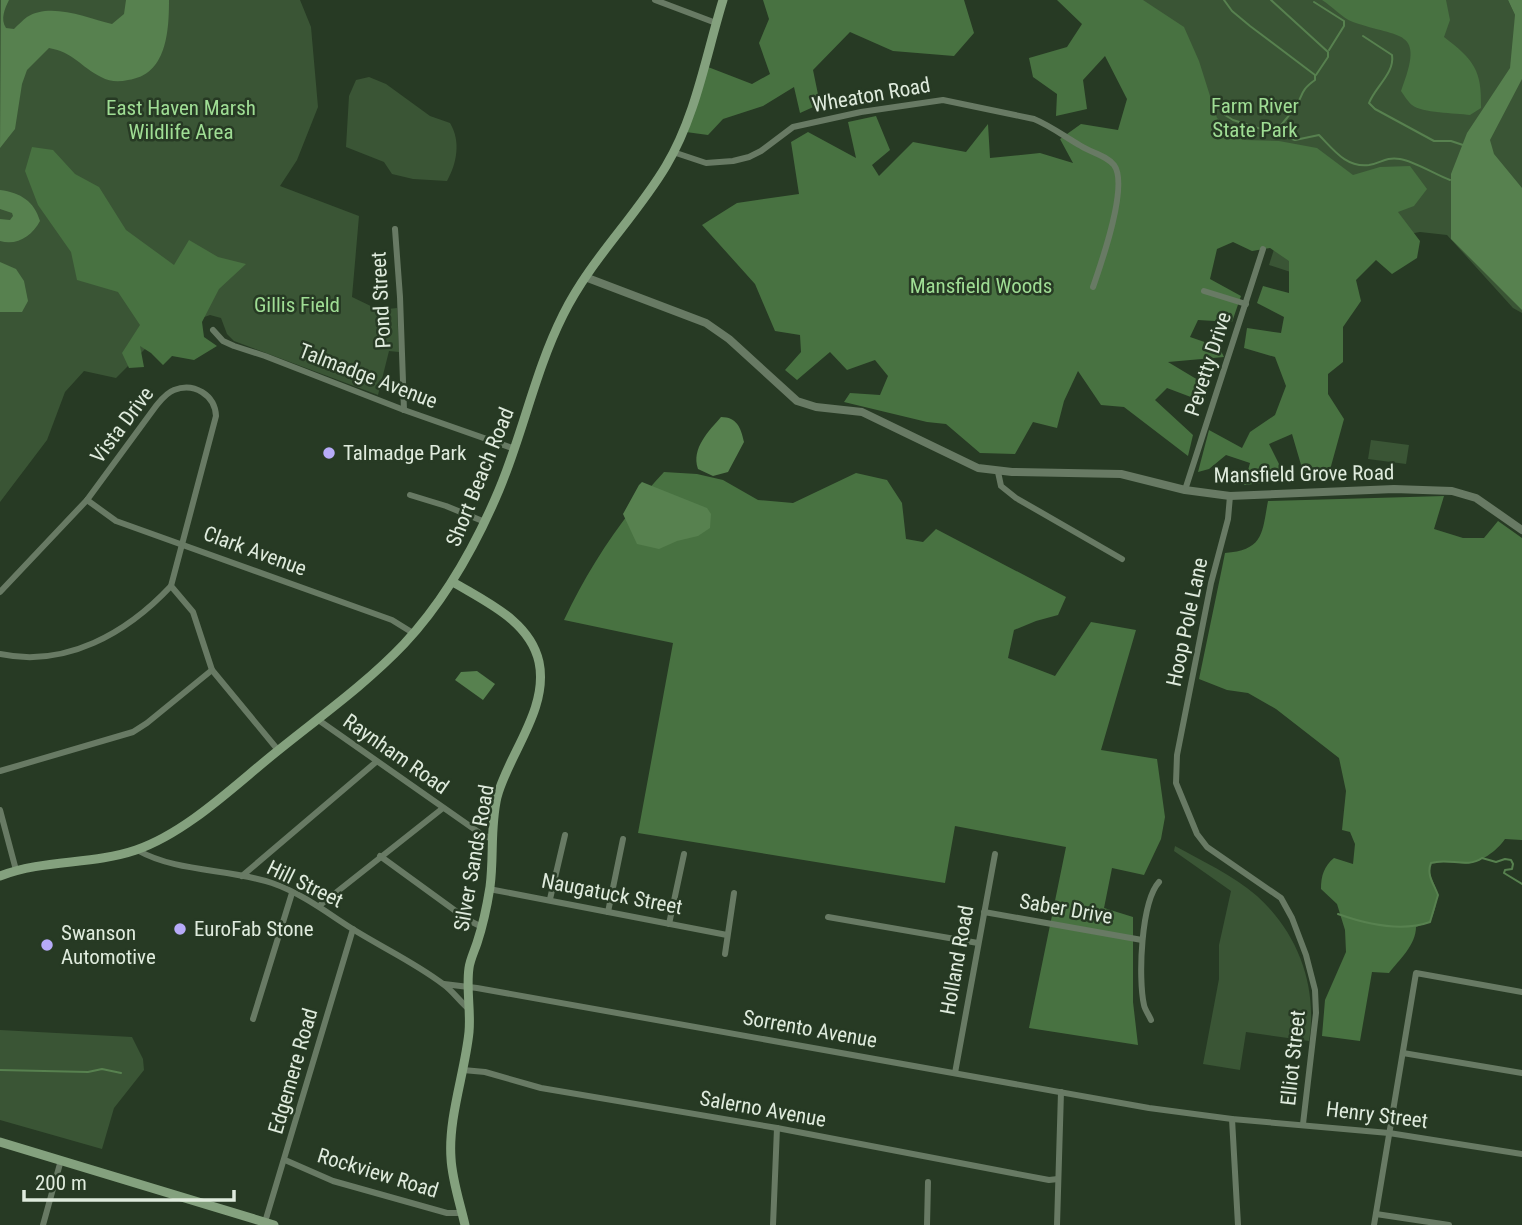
<svg xmlns="http://www.w3.org/2000/svg" width="1522" height="1225" font-family="'Roboto Condensed',sans-serif">
	<style>
		.green { fill: #3a5535 }
		.forest { fill: #487241 }
		.water { fill: #57814f }
		.lines { fill: none; stroke-linecap: round; stroke-linejoin: round }
		.stream { stroke: #57814f; stroke-width: 2 }
		.minor { stroke: #687a64; stroke-width: 6 }
		.tertiary { stroke: #687a64; stroke-width: 8 }
		.secondary { stroke: #84a17e; stroke-width: 9 }
		.poi-dot { fill: #b7abf8; stroke: #273a24; stroke-width: 2.5 }
		.labels { text-anchor: middle; dominant-baseline: central; stroke-width: 5; stroke-linejoin: round; paint-order: stroke }
		.street-label { font-size: 21px; fill: #dfebdd; stroke: #273a24 }
		.park-label { font-size: 21px; fill: #9fdd94; stroke: #273a24 }
		.poi-label { font-size: 21px; fill: #dfebdd; stroke: #273a24; text-anchor: start }
	</style>
	<rect width="100%" height="100%" fill="#273a24"/>
	<g class="green">
		<polygon points="0,0 300,0 311,27 318,107 297,160 280,186 359,216 352,297 379,310 397,308 399,352 389,351 378,395 234,341 227,334 221,318 210,315 162,332 116,378 84,371 65,392 47,440 0,502"/>
		<polygon points="1083,0 1508,0 1515,15 1522,22 1522,313 1513,308 1447,235 1420,232 1403,235 1318,281 1269,265 1277,240 1138,108"/>
		<path d="M369 77 386 84 430 116 450 123C461 141 457 163 447 181L413 179 392 174 384 162 346 147 349 96 356 80Z"/>
		<polygon points="1371,440 1409,445 1406,464 1368,459"/>
		<path d="M1175 846C1202 861 1233 875 1257 896 1298 933 1318 987 1309 1041L1246 1032 1240 1070 1203 1064 1219 979V945L1231 891 1174 851Z"/>
		<polygon points="0,1030 132,1037 143,1059 144,1070 114,1108 102,1149 0,1120"/>
	</g>
	<g class="forest">
		<polygon points="763,0 964,0 974,33 954,56 893,51 850,32 813,70 820,104 800,113 794,87 763,106 723,119 708,135 686,132 708,67 752,84 770,74 759,43 769,19"/>
		<polygon points="1057,0 1143,0 1184,27 1199,61 1217,118 1245,140 1279,141 1317,148 1353,175 1380,167 1410,166 1427,189 1414,206 1398,212 1420,241 1417,258 1392,274 1376,260 1356,280 1361,301 1343,327 1343,362 1328,374 1328,394 1344,419 1328,477 1304,475 1292,434 1269,444 1281,468 1278,481 1244,485 1250,463 1226,455 1209,469 1198,472 1209,430 1242,448 1250,432 1275,415 1286,386 1275,357 1244,348 1247,328 1281,333 1284,317 1257,303 1263,286 1289,293 1289,261 1270,248 1252,251 1233,242 1217,249 1210,279 1241,296 1232,322 1198,320 1190,337 1219,347 1224,357 1168,362 1208,386 1204,402 1167,388 1155,400 1193,435 1188,456 1124,407 1101,405 1078,371 1064,401 1057,428 1033,422 1015,454 980,453 946,424 927,422 844,402 850,393 880,395 888,376 875,360 847,370 830,352 797,380 785,370 801,352 800,335 775,331 755,284 702,225 737,203 799,194 791,142 808,132 856,158 848,122 876,116 890,150 872,165 879,176 913,142 966,152 988,124 990,158 1040,153 1073,163 1060,139 1081,124 1118,130 1127,99 1105,56 1083,80 1087,109 1056,116 1057,94 1033,77 1029,58 1067,47 1082,24"/>
		<path d="M1322 0H1446L1450 20 1444 37C1474 60 1482 70 1481 108L1470 115C1455 113 1422 113 1412 105 1408 102 1404 95 1401 91 1426 27 1400 39 1353 22 1342 18 1332 6 1322 0Z"/>
		<polygon points="32,147 53,150 75,174 99,187 126,230 174,265 189,240 218,257 246,264 219,289 202,322 204,337 217,346 194,360 172,356 163,365 151,353 140,346 144,367 129,368 122,353 140,325 118,292 77,280 71,252 38,205 25,171"/>
		<path d="M664 472 697 474 723 480 758 500 793 503 856 473 887 480 902 503 906 539 923 542 936 529 1066 597 1058 615 1036 621 1014 630 1008 658 1055 676 1091 622 1136 630 1101 750 1157 759 1165 817 1161 839 1144 875 1112 868 1104 908 1133 917V1002L1138 1045 1029 1028 1066 847 955 826 945 883 638 833 673 643 564 620C590 565 623 516 664 472Z"/>
		<path d="M1444 496 1434 529 1463 538H1484L1498 521 1522 538V840L1505 839C1496 852 1477 866 1460 863 1448 862 1444 859 1431 863 1427 876 1434 880 1437 892 1438 900 1434 914 1430 922L1416 927C1416 945 1399 960 1389 973L1372 972 1360 1041 1322 1036 1325 1000 1346 952 1345 930 1337 904 1321 889C1321 876 1324 866 1334 858L1353 864 1355 844 1350 832 1342 830 1346 791 1339 758 1276 709 1248 693 1227 690 1199 679 1222 568 1225 553C1264 550 1262 533 1268 501Z"/>
	</g>
	<g class="water">
		<path d="M1 0H9C5 8 0 19 6 28L14 29C18 25 23 20 27 17 51 2 87 18 112 24L124 14 126 0H169C169 31 167 75 128 80 119 82 110 82 101 77 81 67 73 52 49 48L27 70 22 84 15 129 0 148Z"/>
		<polygon points="1508,0 1522,0 1522,79 1490,140 1494,154 1522,188 1522,310 1451,239 1451,174 1467,133 1510,68 1515,15"/>
		<path d="M0 190C21 193 34 201 40 221 32 236 17 246 0 241V219L10 220 13 216 12 213 0 209Z"/>
		<polygon points="0,262 16,269 24,281 28,301 22,312 0,312"/>
		<path d="M721 417C737 417 741 428 744 442L728 472 713 476 698 469C691 448 709 431 721 417Z"/>
		<polygon points="642,482 707,508 711,514 710,528 698,536 677,541 659,549 637,544 623,514 639,485"/>
		<polygon points="477,671 495,684 483,700 455,680 461,672"/>
	</g>
	<g class="lines">
		<g class="stream">
			<path d="M1224 0 1232 11 1250 26 1315 75V80C1298 92 1304 96 1294 109 1289 116 1284 121 1279 128L1281 135 1295 140 1319 135C1333 149 1346 168 1369 165 1382 163 1384 157 1400 159 1414 161 1436 175 1450 180"/>
			<polyline points="1271,0 1328,52 1328,57 1316,75"/>
			<polyline points="1314,2 1344,21 1344,26 1329,50"/>
			<path d="M1363 36 1392 55C1395 73 1375 87 1369 103L1375 109 1434 141H1451L1463 145"/>
			<polyline points="1225,115 1233,120 1280,135"/>
			<path d="M1338 914C1366 924 1402 932 1430 922L1438 895C1434 884 1426 875 1431 863 1449 857 1467 869 1482 858L1496 862 1505 859 1511 860 1513 864 1512 869 1505 870 1504 873 1522 884"/>
			<polyline points="0,1070 88,1072 102,1069 121,1073"/>
		</g>
		<g class="minor">
			<polyline points="655,0 716,23"/>
			<path d="M673 152 706 163 733 161 749 157 761 151 793 127 861 112 943 100 1034 119C1051 126 1065 137 1081 146 1092 153 1106 155 1114 165 1129 185 1101 264 1093 287"/>
			<polyline points="395,229 400,297 404,410"/>
			<polyline points="1204,291 1246,304"/>
			<polyline points="213,330 223,341 234,346 265,356 404,410 515,449"/>
			<polyline points="998,472 1001,486 1016,498 1122,559"/>
			<polyline points="1185,490 1263,249"/>
			<polyline points="410,495 446,506 485,522"/>
			<polyline points="1230,496 1228,519 1211,583 1177,755 1176,783 1197,834 1207,847 1281,898 1292,918 1306,955 1315,990 1316,1013 1303,1124"/>
			<polyline points="87,500 116,521 392,620 413,633"/>
			<path d="M0 592 87 500 156 406C161 400 166 393 174 390 194 382 215 395 216 416L171 586 193 612 212 670 278 750"/>
			<path d="M0 654C66 668 127 633 171 586"/>
			<polyline points="317,719 484,836 491,838"/>
			<polyline points="0,771 133,732 147,723 212,670"/>
			<polyline points="0,810 16,870"/>
			<path d="M137 850C178 873 228 868 272 883 301 893 326 912 351 928 381 947 414 962 443 984 453 991 460 1002 470 1010"/>
			<polyline points="380,856 468,920 482,927"/>
			<polyline points="242,876 376,762"/>
			<polyline points="489,889 727,935"/>
			<polyline points="550,899 565,835"/>
			<polyline points="319,906 443,808"/>
			<polyline points="608,912 623,839"/>
			<polyline points="984,912 1142,940"/>
			<polyline points="828,917 978,943"/>
			<polyline points="669,924 684,854"/>
			<polyline points="725,954 734,893"/>
			<polyline points="444,984 477,988 1149,1108 1232,1119 1389,1133 1522,1154"/>
			<polyline points="253,1019 292,893"/>
			<path d="M1151 1020C1149 1015 1145 1010 1144 1005 1138 978 1141 902 1159 882"/>
			<polyline points="1403,1053 1522,1073"/>
			<polyline points="463,1070 485,1072 541,1088 777,1128 1049,1180 1058,1179"/>
			<polyline points="955,1073 995,854"/>
			<polyline points="1232,1119 1238,1225"/>
			<polyline points="285,1160 333,1181 447,1213 462,1213"/>
			<polyline points="1376,1214 1449,1225"/>
			<polyline points="265,1222 353,929"/>
			<polyline points="43,1225 61,1160"/>
			<polyline points="773,1225 777,1128"/>
			<polyline points="927,1225 928,1182"/>
			<polyline points="1057,1225 1061,1092"/>
			<polyline points="1374,1225 1416,973 1522,992"/>
		</g>
		<polyline class="tertiary" points="585,277 706,323 729,339 797,401 816,407 862,412 978,468 1012,472 1121,474 1185,490 1230,496 1394,489 1452,491 1476,498 1522,530"/>
		<g class="secondary">
			<path d="M453 582C486 602 530 621 539 662 549 709 508 755 497 797 490 827 494 857 490 887 487 906 483 925 477 943 474 952 470 960 469 968 466 989 471 1011 469 1032 465 1072 448 1118 451 1158 452 1180 460 1203 465 1225"/>
			<path d="M0 876C44 859 92 865 136 850 186 833 234 786 275 753 318 718 365 685 404 644 446 599 475 547 499 490 523 433 535 371 563 315 590 260 635 218 666 166 696 116 706 55 723 0"/>
			<polyline points="0,1142 274,1225"/>
		</g>
	</g>
	<g class="poi-dot">
		<circle cx="329" cy="453" r="7"/>
		<circle cx="180" cy="929" r="7"/>
		<circle cx="47" cy="945" r="7"/>
	</g>
	<g class="labels">
		<g class="street-label">
			<text transform="translate(871 95) rotate(-10)">Wheaton Road</text>
			<text transform="translate(381 300) rotate(-93)">Pond Street</text>
			<text transform="translate(1208 364) rotate(-72)">Pevetty Drive</text>
			<text transform="translate(368 376) rotate(21)">Talmadge Avenue</text>
			<text transform="translate(122 425) rotate(-53)">Vista Drive</text>
			<text transform="translate(1304 474) rotate(-1)">Mansfield Grove Road</text>
			<text transform="translate(480 477) rotate(-68)">Short Beach Road</text>
			<text transform="translate(255 551) rotate(20)">Clark Avenue</text>
			<text transform="translate(1187 622) rotate(-78)">Hoop Pole Lane</text>
			<text transform="translate(396 754) rotate(35)">Raynham Road</text>
			<text transform="translate(474 858) rotate(-80)">Silver Sands Road</text>
			<text transform="translate(305 884) rotate(26)">Hill Street</text>
			<text transform="translate(612 894) rotate(11)">Naugatuck Street</text>
			<text transform="translate(1066 909) rotate(10)">Saber Drive</text>
			<text transform="translate(957 960) rotate(-80)">Holland Road</text>
			<text transform="translate(810 1029) rotate(10)">Sorrento Avenue</text>
			<text transform="translate(1293 1058) rotate(-84)">Elliot Street</text>
			<text transform="translate(293 1071) rotate(-74)">Edgemere Road</text>
			<text transform="translate(763 1109) rotate(10)">Salerno Avenue</text>
			<text transform="translate(1377 1115) rotate(7)">Henry Street</text>
			<text transform="translate(378 1173) rotate(17)">Rockview Road</text>
		</g>
		<g class="park-label">
			<text x="1255" y="106">Farm River<tspan x="1255" dy="24">State Park</tspan></text>
			<text x="181" y="108">East Haven Marsh<tspan x="181" dy="24">Wildlife Area</tspan></text>
			<text x="981" y="286">Mansfield Woods</text>
			<text x="297" y="305">Gillis Field</text>
		</g>
		<g class="poi-label">
			<text x="343" y="453">Talmadge Park</text>
			<text x="194" y="929">EuroFab Stone</text>
			<text x="61" y="933">Swanson<tspan x="61" dy="24">Automotive</tspan></text>
		</g>
	</g>
	<path d="M24 1190v10h210v-10" fill="none" stroke="#dfebdd" stroke-width="3.5"/>
	<text x="35" y="1190" font-size="21" fill="#dfebdd" stroke="#273a24" stroke-width="5" paint-order="stroke">200 m</text>
</svg>
